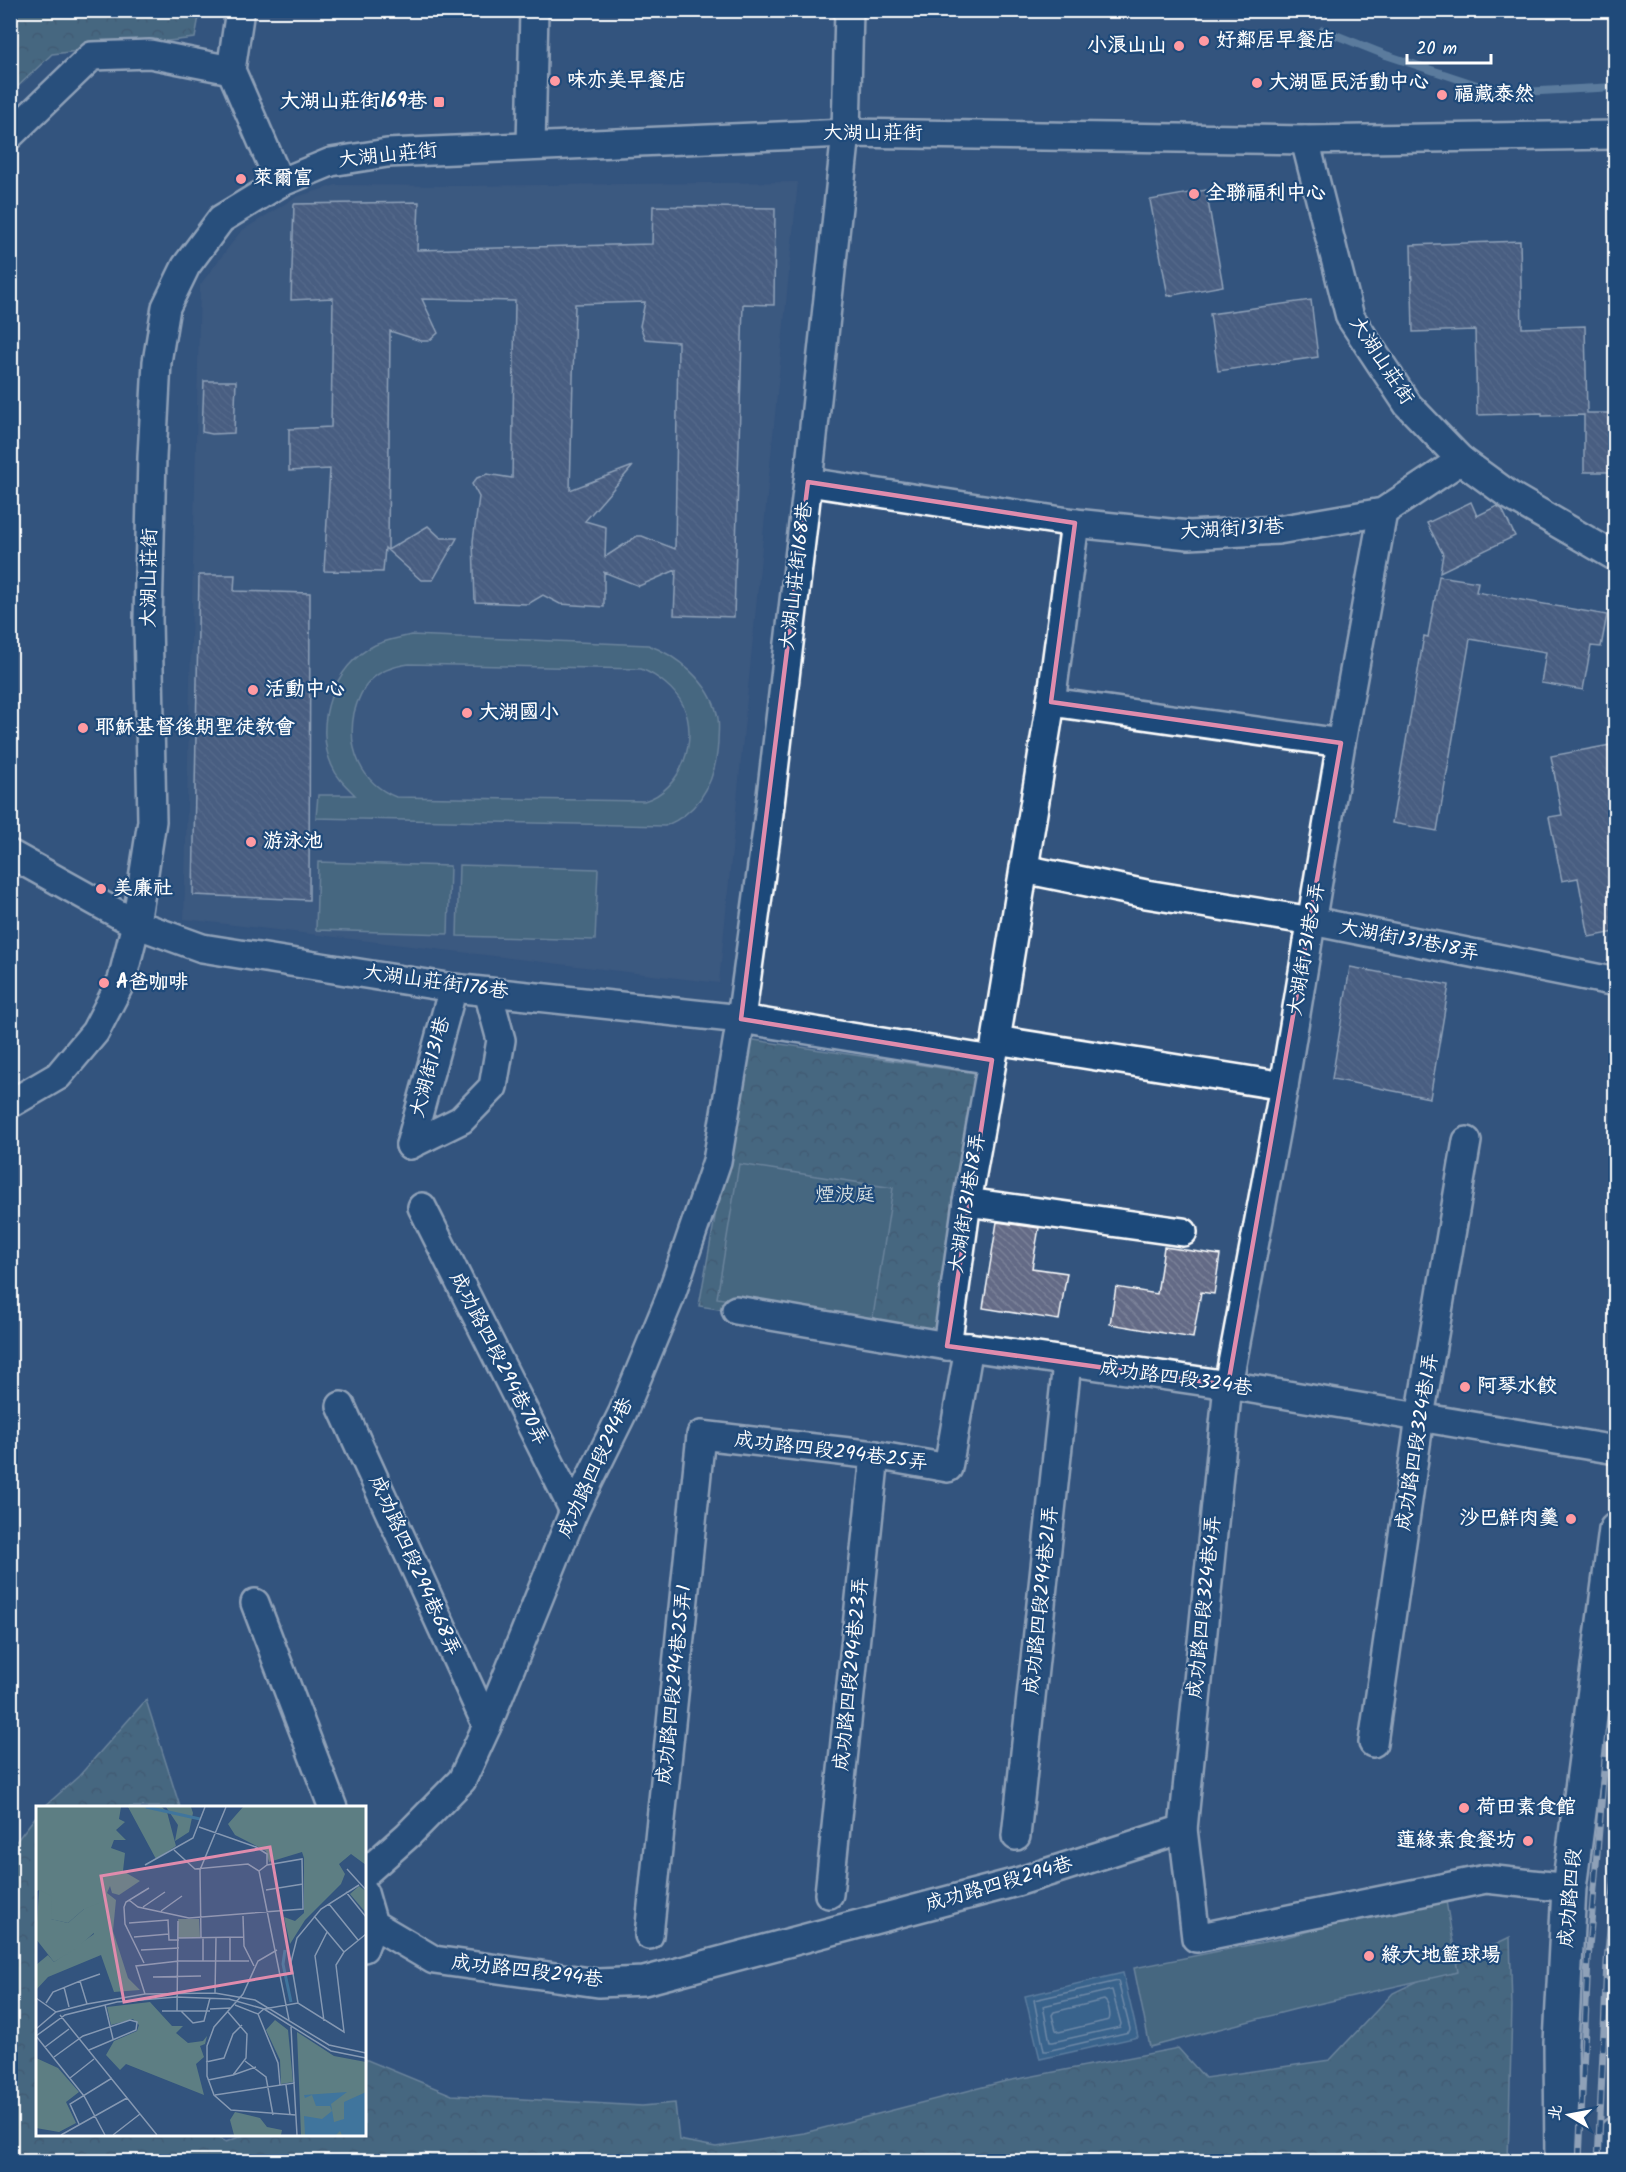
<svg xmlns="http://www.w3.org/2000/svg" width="1626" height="2172" font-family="Kalam,'LXGW WenKai TC',sans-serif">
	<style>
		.built { fill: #455e83 }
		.forest { fill: url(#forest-crowns); stroke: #aebec1; stroke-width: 1.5 }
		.cemetery { fill: url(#cemetery-stones); stroke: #aebec1; stroke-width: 1.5 }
		.pitch { fill: #5d7e83; stroke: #aebec1; stroke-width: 1.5; fill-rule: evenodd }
		.water { fill: #40759d; stroke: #8cacc4; stroke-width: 1.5 }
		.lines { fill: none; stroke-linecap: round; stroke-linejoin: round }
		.shore { stroke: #b3c8d8; stroke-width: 1.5 }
		.stream { stroke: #8cacc4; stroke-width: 8 }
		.building { fill: url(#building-back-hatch); stroke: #fff; stroke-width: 1.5; fill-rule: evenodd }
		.minor-casing { stroke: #fff; stroke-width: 32 }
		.secondary-casing { stroke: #fff; stroke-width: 38 }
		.minor { stroke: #1f4a7a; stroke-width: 27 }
		.secondary { stroke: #1f4a7a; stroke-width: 33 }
		.rail-casing { stroke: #fff; stroke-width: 7 }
		.rail { stroke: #1f4a7a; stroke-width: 4.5; stroke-dasharray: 14; stroke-linecap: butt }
		.marked { fill: none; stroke: #e08cad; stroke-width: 4.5; stroke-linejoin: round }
		.poi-dot { fill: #ff9aa2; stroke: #1f4a7a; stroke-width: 2 }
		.labels { text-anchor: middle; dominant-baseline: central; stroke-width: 4.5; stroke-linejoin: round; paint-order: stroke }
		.poi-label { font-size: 20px; font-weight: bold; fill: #fff; stroke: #1f4a7a; text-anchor: start }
		.street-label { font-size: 20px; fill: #fff; stroke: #1f4a7a }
		.park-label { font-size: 20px; fill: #d6dfe0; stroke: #1f4a7a }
		.inset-river { fill: none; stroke: #40759d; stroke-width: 3 }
		.inset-road { fill: none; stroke: #8598b2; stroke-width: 1.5 }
		.view { fill: #e08cad; fill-opacity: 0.15; stroke: #e08cad; stroke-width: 3 }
		.inset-edge { fill: none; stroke: #fff; stroke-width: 3 }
	</style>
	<defs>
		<pattern id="forest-crowns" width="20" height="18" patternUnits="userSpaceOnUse" patternTransform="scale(1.5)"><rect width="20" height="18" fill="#5d7e83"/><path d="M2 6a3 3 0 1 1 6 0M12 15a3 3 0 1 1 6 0" fill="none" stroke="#546568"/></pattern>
		<pattern id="cemetery-stones" width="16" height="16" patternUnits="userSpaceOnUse" patternTransform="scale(1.5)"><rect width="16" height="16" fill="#5d7e83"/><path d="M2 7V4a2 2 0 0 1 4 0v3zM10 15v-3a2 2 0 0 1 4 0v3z" fill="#546568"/></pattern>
		<pattern id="building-back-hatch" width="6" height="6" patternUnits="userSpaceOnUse" patternTransform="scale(1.5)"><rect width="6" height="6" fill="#636b86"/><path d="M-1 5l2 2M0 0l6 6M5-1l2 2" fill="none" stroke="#7a8198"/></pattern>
	</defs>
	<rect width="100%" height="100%" fill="#33547e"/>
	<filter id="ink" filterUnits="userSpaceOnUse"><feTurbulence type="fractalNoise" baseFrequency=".0167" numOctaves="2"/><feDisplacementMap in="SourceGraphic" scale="12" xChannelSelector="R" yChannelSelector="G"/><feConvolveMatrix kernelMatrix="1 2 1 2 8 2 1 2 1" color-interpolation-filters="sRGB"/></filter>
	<g filter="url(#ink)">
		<polygon class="built" points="798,182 719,983 184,919 200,285 241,231 296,197 336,185 463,186"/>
		<g class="forest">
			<polygon points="11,11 200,11 195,38 52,54 11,93"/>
			<polygon points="747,1039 989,1075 947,1346 699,1306"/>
			<polygon points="146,1700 180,1807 44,1807 79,1776"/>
			<polygon points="37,1815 38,2134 212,2134 226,2142 244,2135 364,2134 365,2059 452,2095 642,2106 675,2103 679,2140 716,2147 804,2133 1002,2082 1178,2048 1205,2078 1330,2060 1393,1993 1510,1937 1512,2007 1508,2161 454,2162 424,2153 402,2162 11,2162 11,1848"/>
		</g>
		<polygon class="cemetery" points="424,2153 454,2161 402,2161"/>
		<g class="pitch">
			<path d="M411 635 648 645C677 655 710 683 717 714 720 723 718 733 718 742 716 779 701 811 665 826L316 818 318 795H355C346 786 337 778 332 766 313 725 333 665 375 645 386 640 399 638 411 635ZM409 664 641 669C657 675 675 689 683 705 699 739 682 790 644 801L396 797C361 783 347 749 354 713 357 701 362 689 371 680 381 670 395 666 409 664Z"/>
			<polygon points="318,862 450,866 448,934 316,930"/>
			<polygon points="459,865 598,869 595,940 457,936"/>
			<polygon points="739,1164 893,1188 872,1323 717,1298"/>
			<polygon points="1445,1895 1458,1972 1296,2009 1150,2047 1134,1968 1279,1939"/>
		</g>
		<polygon class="water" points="1123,1973 1138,2037 1040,2059 1025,1996"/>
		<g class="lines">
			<g class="shore">
				<polygon points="1118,1981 1130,2029 1129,2032 1047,2051 1044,2051 1034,2000"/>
				<polygon points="1112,1990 1121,2024 1120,2027 1053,2042 1050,2042 1043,2006"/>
				<path d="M1104 2000C1109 2003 1111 2016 1109 2020L1059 2032 1056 2030 1052 2015 1054 2012Z"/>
			</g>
			<g class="stream">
				<polyline points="1276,10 1278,12"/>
				<polyline points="1323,30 1386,55 1501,93 1616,87"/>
			</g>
		</g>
		<g class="building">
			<polygon points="1206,190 1223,286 1168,296 1150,200"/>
			<path d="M419 202 417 250 652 244 653 206 775 208 774 305 743 304 734 617 674 615 676 570 639 586 604 572V607L560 604 543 595 528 604 475 602 473 541 479 497 472 484 477 478 487 474 512 478 515 301 422 299 438 333 429 341H421L390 331 388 550 428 526 441 538H457L433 580H421L385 548 383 572 324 571 330 469 289 471V429L331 427 333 298 291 300 294 204ZM645 302 640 326 645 339 678 342 675 549 642 536H637L605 557 606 527 585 521 633 466 570 490 575 304Z"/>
			<polygon points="1520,241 1522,328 1585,326 1587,413 1616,413 1616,472 1584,472 1584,415 1542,416 1542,413 1477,415 1475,330 1413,332 1411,245"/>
			<polygon points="1311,300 1318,357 1218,371 1210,314"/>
			<polygon points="204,381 236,381 234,433 212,434 202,432"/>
			<polygon points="1471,502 1477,516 1497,506 1502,509 1515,536 1440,572 1443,554 1427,523"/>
			<polygon points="199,575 235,575 234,591 310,593 309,900 193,895"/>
			<polygon points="1439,576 1478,582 1476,592 1607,615 1601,647 1591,646 1583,690 1541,683 1546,652 1470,639 1437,831 1392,823 1424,636 1428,637"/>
			<polygon points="1616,744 1616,805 1611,805 1616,827 1616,932 1589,937 1578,878 1562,881 1549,817 1562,815 1551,756"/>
			<polygon points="1350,967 1449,985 1430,1098 1332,1079"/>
			<polygon points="997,1222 1039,1228 1032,1268 1067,1273 1059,1320 983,1308"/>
			<polygon points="1164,1247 1220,1255 1214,1294 1201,1292 1193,1338 1110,1324 1116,1287 1157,1294"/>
		</g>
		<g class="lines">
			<defs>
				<g id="minor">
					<polyline points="240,10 231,70 280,183"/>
					<polyline points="10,135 92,56 150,54 231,70"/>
					<polyline points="1305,140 1350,317 1408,405 1461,460 1509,495 1616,557"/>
					<polyline points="531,146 534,10"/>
					<polyline points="808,482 1075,523 1189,535 1278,530 1383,512 1461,460"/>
					<polyline points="1383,512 1341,743 1284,1086 1228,1385 1183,1829 1196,1938 1486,1879 1569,1888"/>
					<polyline points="1051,702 1341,743"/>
					<polyline points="10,854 136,924 202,948 453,988 741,1019 992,1060"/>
					<polyline points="1024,869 1146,894 1312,921 1616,982"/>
					<polyline points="996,1040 1284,1086"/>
					<polyline points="10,1104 58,1076 95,1032 122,980 136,924 152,821 148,619 152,457 157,362 166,307 186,266 221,219 280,183 331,162 387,153 846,133 1305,140 1616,135"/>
					<polyline points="410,1145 461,1120 493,1087 501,1040 488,992"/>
					<polyline points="410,1145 453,988"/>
					<polyline points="967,1202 1183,1232"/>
					<polyline points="422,1207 574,1511"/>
					<polyline points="736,1310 947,1346 969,1347 1228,1385 1616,1450"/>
					<polyline points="947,1346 967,1202 996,1040 1051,702 1075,523"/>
					<polyline points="341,1406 487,1726"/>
					<polyline points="255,1603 333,1808"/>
					<polyline points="1373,1743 1420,1417 1467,1141"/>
					<polyline points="1016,1836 1067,1363"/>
					<polyline points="364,1874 408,1835 462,1780 487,1726 574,1511 623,1412 670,1298 717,1161 741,1019 767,830 808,482 846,133 849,10"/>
					<polyline points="364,1893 373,1924 434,1960 598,1983 644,1981 1017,1882 1183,1829"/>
					<polyline points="829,1894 875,1455"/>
					<polyline points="649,1935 701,1435 875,1455 948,1468 969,1347"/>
					<polyline points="364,1948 373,1924"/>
				</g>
				<g id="secondary">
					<polyline points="1562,2162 1561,2043 1569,1888 1616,1530"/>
					<polyline points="1615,2162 1616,2134"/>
				</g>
			</defs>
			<use href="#minor" class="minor-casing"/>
			<use href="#secondary" class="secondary-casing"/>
			<use href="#minor" class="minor"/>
			<use href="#secondary" class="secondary"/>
			<defs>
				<g id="rail">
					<polyline points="1579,2162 1588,1960 1605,1758 1616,1669"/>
					<polyline points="1598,2162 1607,1962 1616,1865"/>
				</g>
			</defs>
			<use href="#rail" class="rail-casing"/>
			<use href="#rail" class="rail"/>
		</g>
	</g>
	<path d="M0 0H1626V2172H0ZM808 482 1075 523 1051 702 1341 743 1228 1385 947 1346 992 1060 741 1019Z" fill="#33547e" fill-opacity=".55" fill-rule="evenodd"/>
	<path class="marked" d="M808 482 1075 523 1051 702 1341 743 1228 1385 947 1346 992 1060 741 1019Z"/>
	<g class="poi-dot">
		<circle cx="1204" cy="41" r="6"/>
		<circle cx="1179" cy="46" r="6"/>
		<circle cx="555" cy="81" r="6"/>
		<circle cx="1257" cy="83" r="6"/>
		<circle cx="1442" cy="95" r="6"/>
		<rect x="433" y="96" width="12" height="12" rx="3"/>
		<circle cx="241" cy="179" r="6"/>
		<circle cx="1194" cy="194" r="6"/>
		<circle cx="253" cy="690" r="6"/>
		<circle cx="467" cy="713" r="6"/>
		<circle cx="83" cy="728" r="6"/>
		<circle cx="251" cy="842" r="6"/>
		<circle cx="101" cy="889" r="6"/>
		<circle cx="104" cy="983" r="6"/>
		<circle cx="1465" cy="1387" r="6"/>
		<circle cx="1571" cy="1519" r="6"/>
		<circle cx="1464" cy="1808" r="6"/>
		<circle cx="1528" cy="1841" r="6"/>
		<circle cx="1369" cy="1956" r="6"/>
	</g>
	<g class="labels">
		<g class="poi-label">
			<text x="1216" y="41">好鄰居早餐店</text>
			<text x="1167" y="46" text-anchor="end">小浪山山</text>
			<text x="567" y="81">味亦美早餐店</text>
			<text x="1269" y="83">大湖區民活動中心</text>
			<text x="1454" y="95">福藏泰然</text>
			<text x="427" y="102" text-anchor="end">大湖山莊街169巷</text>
			<text x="253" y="179">萊爾富</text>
			<text x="1206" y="194">全聯福利中心</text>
			<text x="265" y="690">活動中心</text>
			<text x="479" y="713">大湖國小</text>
			<text x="95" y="728">耶穌基督後期聖徒教會</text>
			<text x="263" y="842">游泳池</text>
			<text x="113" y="889">美廉社</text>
			<text x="116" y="983">A爸咖啡</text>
			<text x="1477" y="1387">阿琴水餃</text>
			<text x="1559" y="1519" text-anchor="end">沙巴鮮肉羹</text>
			<text x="1476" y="1808">荷田素食館</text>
			<text x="1516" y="1841" text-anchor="end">蓮緣素食餐坊</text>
			<text x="1381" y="1956">綠大地籃球場</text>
		</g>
		<g class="street-label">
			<text x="873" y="134">大湖山莊街</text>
			<text transform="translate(388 156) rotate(-6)">大湖山莊街</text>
			<text transform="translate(1381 361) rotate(57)">大湖山莊街</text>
			<text transform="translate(1232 530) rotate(-3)">大湖街131巷</text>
			<text transform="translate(797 576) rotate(-83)">大湖山莊街168巷</text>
			<text transform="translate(150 578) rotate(-89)">大湖山莊街</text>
			<text transform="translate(1409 941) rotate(11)">大湖街131巷18弄</text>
			<text transform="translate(1307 949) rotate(-80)">大湖街131巷2弄</text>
			<text transform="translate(436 983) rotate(8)">大湖山莊街176巷</text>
			<text transform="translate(431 1067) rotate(-75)">大湖街131巷</text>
			<text transform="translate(968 1203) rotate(-81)">大湖街131巷18弄</text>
			<text transform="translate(498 1359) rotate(63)">成功路四段294巷70弄</text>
			<text transform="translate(1176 1379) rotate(8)">成功路四段324巷</text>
			<text transform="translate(1418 1442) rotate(-81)">成功路四段324巷1弄</text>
			<text transform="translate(831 1452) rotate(7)">成功路四段294巷25弄</text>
			<text transform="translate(596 1468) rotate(-65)">成功路四段294巷</text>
			<text transform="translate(414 1566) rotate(66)">成功路四段294巷68弄</text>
			<text transform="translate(1042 1600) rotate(-84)">成功路四段294巷21弄</text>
			<text transform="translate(1205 1607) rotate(-84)">成功路四段324巷4弄</text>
			<text transform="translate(852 1674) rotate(-84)">成功路四段294巷23弄</text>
			<text transform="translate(675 1685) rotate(-84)">成功路四段294巷25弄1</text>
			<text transform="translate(999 1885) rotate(-16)">成功路四段294巷</text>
			<text transform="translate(1571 1898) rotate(-85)">成功路四段</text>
			<text transform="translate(527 1972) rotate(7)">成功路四段294巷</text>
		</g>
		<g class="park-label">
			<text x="845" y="1196">煙波庭</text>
		</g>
	</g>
	<g transform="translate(36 1806)">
		<rect width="330" height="330" fill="#33547e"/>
		<path d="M0 1H85L83 13 89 16 80 24 90 34H78L75 42 89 47 87 65 104 75 83 89 76 87 74 80 71 87 80 94 77 125 92 172 104 184 78 186 65 149 12 171 0 184V159L12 149 18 156 58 128 48 103 32 117 14 113 3 84 0 86ZM92 1H126L131 6 140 40 120 53ZM130 1H155L157 7 153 26 139 35 142 19ZM207 1H330V59L315 48 303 58 309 68 305 78 269 114 254 138 248 111 259 115 268 107V52L266 46 233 56 230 45 199 29 192 18ZM323 80 330 85V107L314 88ZM142 113H163L164 132H142ZM114 196 136 220H147L140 227 152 237 167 235 171 230 169 238 164 240 168 251 160 258 168 289 90 258 84 264 70 249 78 235 101 225 103 219 97 213 75 219 71 201ZM239 214 252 224 257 276 245 278 244 254 230 224ZM261 226 298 250 330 256V329H265ZM0 252 22 262 43 286 30 296 40 317 23 326 0 322ZM199 306 224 312 231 321 246 324 245 329H198L194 314Z" fill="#5d7e83"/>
		<path d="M3 84 16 90 15 113 32 117 48 103 68 95 73 103 70 116 41 142 18 156 0 133Z" fill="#5d7e83"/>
		<path d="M311 286 295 298 298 316 308 313V296L330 286V329H306L304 325 300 329H269L268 310 286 313 296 305 294 300H280L276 289 269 292 268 289Z" fill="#40759d"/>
		<path class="inset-river" d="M110 1 164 13M249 144 247 158 255 196"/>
		<path class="inset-road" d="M163 21 220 41 231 48V59M138 44 159 63 212 58 223 65 253 214M109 59 157 32 169 1M311 63 330 84M230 84 267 78M310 86 330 111M93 94 102 101 153 112 267 103 266 53 231 59 223 65M293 98 322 134M107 101 129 86M125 105 146 90M207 110 208 140 218 160M278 110 308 146M93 117 132 114 133 134H143M98 131 133 128M142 132 208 131M165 132 164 64 190 1M167 132V155M194 132V155M105 144 143 142M241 144 222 155 207 188 178 221 171 240V270L178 289 195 304 260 309M108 157 89 118 88 101 90 96 113 82M117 171 165 170M44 175 64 168M28 181 33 201M179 187 180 132M109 188 100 160 143 155H213M0 192 20 206M10 197 17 186 44 175 51 198M262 197 255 156 261 132 285 103 323 79M69 199 77 233M199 199 222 208 228 203 262 197 308 226 300 159 308 146 330 128M174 203 194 202M126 205H174M141 205 142 115M145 205 157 217 168 215 174 192M222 208 242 257 244 279M24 209 121 329M288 215 279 150 291 126M255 221 258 277M0 223 20 206 51 198 109 188 179 187 219 194 293 239 330 247M0 230 48 290 69 329M0 230 29 209 81 196 140 191 193 193 228 203 295 245 330 252M9 241 33 223M18 251 47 230 94 214 101 216 100 224 53 244M209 255 230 271 237 309M170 256 188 252 197 228 206 219M197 269 220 261M34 272 58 253M172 274 197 269 210 252 211 228 192 206M250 279 254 309M179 289 258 277 261 329M43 318 34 298 76 272M25 329 91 292M77 329 104 308"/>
		<path class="view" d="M234 41 256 167 88 196 65 70Z"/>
		<rect width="330" height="330" class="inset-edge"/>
	</g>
	<rect width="1626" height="2172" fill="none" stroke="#1f4a7a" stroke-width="36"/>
	<rect x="18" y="18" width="1590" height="2136" fill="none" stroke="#fff" stroke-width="2" filter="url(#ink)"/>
	<g transform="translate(1569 2115) rotate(280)" stroke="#1f4a7a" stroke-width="4.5" paint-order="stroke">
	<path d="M0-4.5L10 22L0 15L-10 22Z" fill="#ffffff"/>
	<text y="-9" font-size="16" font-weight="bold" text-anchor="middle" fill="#ffffff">北</text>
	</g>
	<path d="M1407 54v9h84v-9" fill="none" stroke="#ffffff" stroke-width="3"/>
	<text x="1416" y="54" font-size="18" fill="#ffffff" stroke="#1f4a7a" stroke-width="4.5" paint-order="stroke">20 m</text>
</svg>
